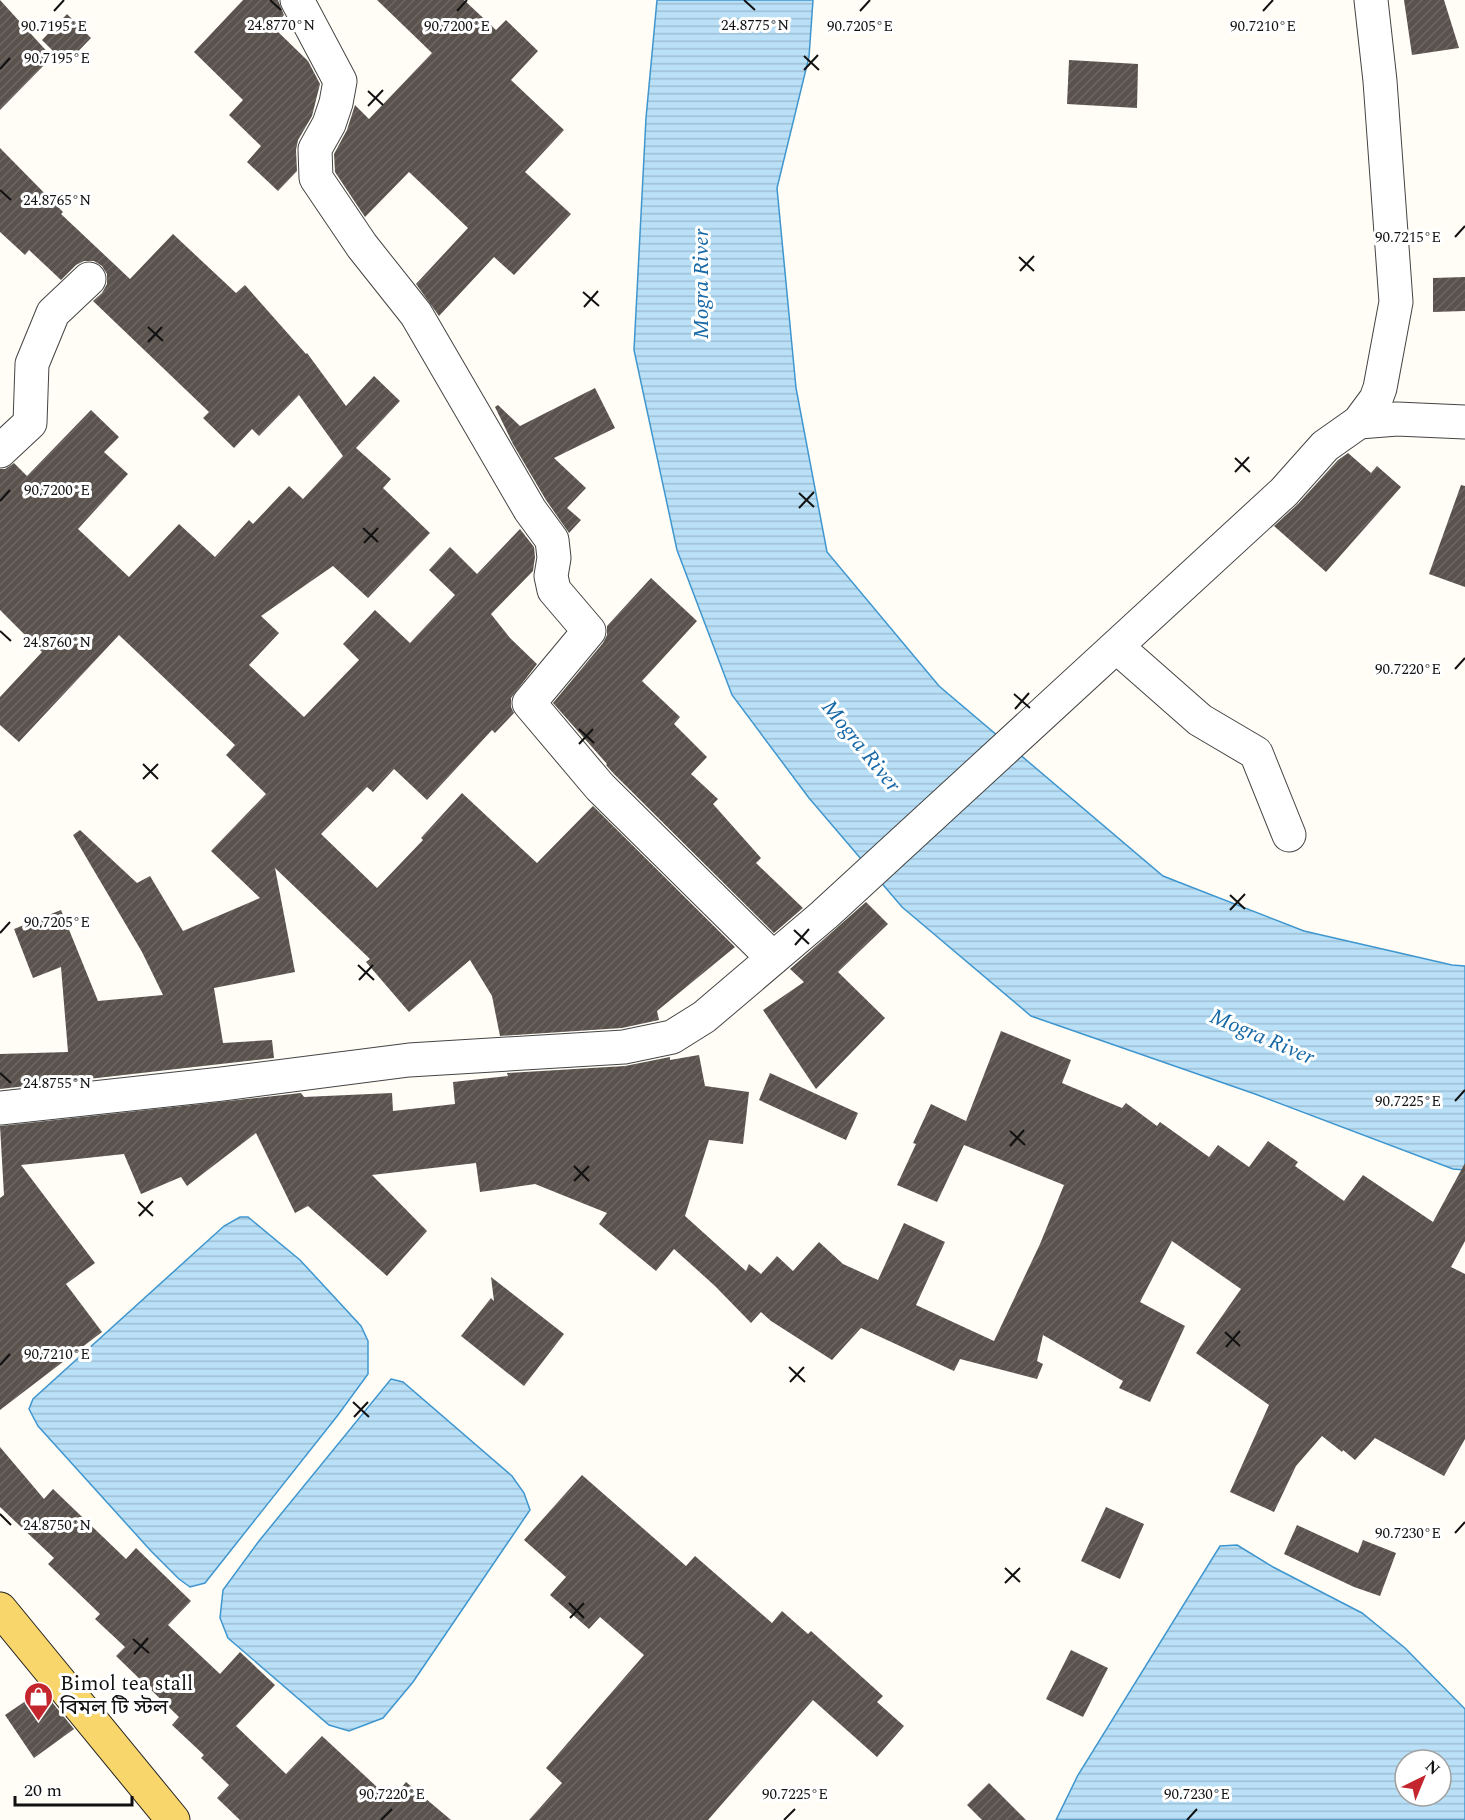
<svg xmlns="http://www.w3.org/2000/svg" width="1465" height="1820" font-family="Spectral,'Noto Sans Bengali',serif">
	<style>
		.water { fill: url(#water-rules); stroke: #3f96cf; stroke-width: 1.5; fill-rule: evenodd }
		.building { fill: url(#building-hatch) }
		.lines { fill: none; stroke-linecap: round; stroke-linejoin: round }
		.minor-casing { stroke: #444; stroke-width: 35 }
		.tertiary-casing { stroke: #444; stroke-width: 35 }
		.primary-casing { stroke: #222; stroke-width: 35 }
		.minor { stroke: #fff; stroke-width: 33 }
		.tertiary { stroke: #fff; stroke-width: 33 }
		.primary { stroke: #f9d66b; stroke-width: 33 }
		.ticks { fill: none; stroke: #111; stroke-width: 2 }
		.labels { text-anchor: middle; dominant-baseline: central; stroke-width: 6; stroke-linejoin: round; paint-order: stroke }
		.poi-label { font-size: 21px; fill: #111; stroke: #fff; text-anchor: start }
		.water-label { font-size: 22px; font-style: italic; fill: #1768a6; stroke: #fff }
		.ticks-label { font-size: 15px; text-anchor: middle; fill: #111; stroke: #fff; stroke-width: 6; stroke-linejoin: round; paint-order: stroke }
	</style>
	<defs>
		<pattern id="water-rules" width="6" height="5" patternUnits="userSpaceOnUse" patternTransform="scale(1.5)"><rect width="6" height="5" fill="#b9e0f7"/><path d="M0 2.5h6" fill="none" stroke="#9ebfd3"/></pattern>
		<pattern id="building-hatch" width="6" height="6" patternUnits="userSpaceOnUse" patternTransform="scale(1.5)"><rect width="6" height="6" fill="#5a524d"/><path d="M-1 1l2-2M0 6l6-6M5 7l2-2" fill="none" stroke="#6d6662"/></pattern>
	</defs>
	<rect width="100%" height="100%" fill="#fffdf5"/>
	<g class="water">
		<polygon points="657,0 813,0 809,57 777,188 796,388 827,552 939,686 1163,876 1304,931 1452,965 1465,966 1465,1170 1453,1169 1255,1094 1031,1016 902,907 809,798 732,695 677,550 634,350 646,118"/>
		<polygon points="240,1217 248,1217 300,1260 361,1326 368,1341 368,1374 338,1415 205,1583 190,1587 179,1579 151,1551 38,1426 29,1409 33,1399 224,1226"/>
		<polygon points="391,1379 403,1382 512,1476 524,1493 530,1510 413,1682 383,1718 349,1731 329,1725 228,1638 220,1618 223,1590 259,1541"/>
		<path d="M1237 1545 1273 1567 1362 1613 1405 1648 1465 1709V1820H1056L1078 1775 1220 1546ZM1405 1760H1441V1796H1405Z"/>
	</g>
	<g class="building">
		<polygon points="0,0 52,57 0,110"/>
		<polygon points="243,0 278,0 284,15 273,27 308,61 320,84 312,116 298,140 296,150 297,171 278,191 247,162 261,146 229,115 243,100 194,52"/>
		<polygon points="377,0 464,0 496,30 506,20 538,51 511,80 564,130 525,172 571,214 514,275 494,257 439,316 416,284 468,228 409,172 365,217 335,172 334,154 347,130 355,105 369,119 432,53"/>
		<polygon points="1404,0 1444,0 1459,48 1412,55"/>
		<polygon points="67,14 91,38 66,64 42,40"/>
		<polygon points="1069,60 1138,64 1137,108 1067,104"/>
		<polygon points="0,148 63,212 61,214 130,279 173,234 236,293 245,285 306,354 307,353 346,406 374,376 400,401 356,448 391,479 383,488 430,533 368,598 333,566 261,616 279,633 249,665 304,717 359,660 343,644 375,610 410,643 455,595 429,570 450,547 477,574 520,529 534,547 535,557 533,571 491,614 510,638 537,664 511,698 511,707 514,713 495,733 492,730 427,800 394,769 373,792 367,787 321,834 377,888 423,840 421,838 462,793 537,863 593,806 735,947 657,1011 659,1020 622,1028 500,1036 492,996 470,960 409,1012 366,962 370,959 275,868 295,972 214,988 223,1043 272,1040 274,1058 0,1089 0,1054 68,1052 61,967 33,978 14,929 61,910 98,1001 163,995 142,952 73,835 80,830 137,883 150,876 183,931 260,898 211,851 266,794 226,755 235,745 119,635 19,742 0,725 0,697 42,652 0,610 0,469 5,469 14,463 27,476 91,410 119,437 104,452 128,474 78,529 129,577 179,524 215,557 249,520 253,524 289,486 303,499 343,456 299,395 259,436 252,429 234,448 203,418 209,412 93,301 102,293 107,284 107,274 102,266 94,261 84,261 76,265 61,280 29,250 25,255 0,232"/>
		<polygon points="1465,277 1465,311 1433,312 1433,278"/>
		<polygon points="595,388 615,428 554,458 586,488 567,508 581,520 569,533 546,500 513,444 495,407 498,405 520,426"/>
		<polygon points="1348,453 1371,473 1377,466 1401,487 1326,572 1274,526 1298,504 1338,460"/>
		<polygon points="1461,485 1465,486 1465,587 1429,574"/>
		<polygon points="651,578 697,621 642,681 680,717 674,724 707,757 691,774 718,799 713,804 761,858 756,863 803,908 774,933 614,774 606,765 607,764 553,703 603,643 607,635 607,626"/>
		<polygon points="866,902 888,924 838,972 885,1018 816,1089 763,1010 804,982 790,969"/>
		<polygon points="1001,1031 1071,1060 1062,1083 1122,1108 1126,1103 1157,1126 1160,1122 1209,1157 1218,1145 1249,1167 1268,1141 1298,1162 1295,1166 1344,1201 1363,1175 1433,1222 1465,1163 1465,1241 1451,1267 1465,1274 1465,1439 1444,1476 1375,1438 1355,1460 1343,1450 1342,1452 1322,1436 1296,1466 1274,1512 1230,1492 1269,1405 1196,1353 1241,1289 1172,1241 1140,1302 1185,1326 1150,1402 1119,1388 1123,1381 1043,1335 1037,1361 1043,1364 1037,1379 960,1359 954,1371 861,1328 832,1360 771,1321 761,1312 751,1323 715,1286 674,1249 656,1271 599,1224 607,1213 535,1184 480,1192 476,1163 372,1175 427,1231 387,1276 308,1206 295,1213 256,1133 187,1186 181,1177 141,1194 124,1154 21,1165 95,1263 66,1284 102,1332 0,1410 0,1198 4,1195 0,1126 301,1093 304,1097 392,1093 393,1111 455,1104 453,1082 508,1076 507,1073 625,1066 670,1057 670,1060 699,1055 705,1086 749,1092 743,1144 709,1140 685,1216 746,1271 749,1264 761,1274 777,1256 793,1271 819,1242 843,1264 878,1280 904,1223 945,1242 916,1305 994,1341 1040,1244 1064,1185 964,1145 937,1202 897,1185 916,1144 913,1143 931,1104 966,1121"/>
		<polygon points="770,1073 858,1113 846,1140 759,1100"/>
		<polygon points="491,1277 564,1334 524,1386 461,1336 491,1298 494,1301"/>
		<polygon points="0,1447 44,1499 53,1489 126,1559 136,1548 191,1601 168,1625 220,1674 240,1652 275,1685 236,1726 286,1774 322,1736 391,1800 406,1782 451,1820 240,1820 217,1798 229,1785 201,1758 204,1755 172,1725 179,1717 116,1656 125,1647 95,1619 100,1614 48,1564 54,1558 0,1507"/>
		<polygon points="582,1475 686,1566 695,1556 772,1623 782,1611 808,1634 811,1631 883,1696 877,1702 904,1726 877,1757 813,1700 708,1820 529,1820 562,1783 546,1768 644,1655 600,1617 589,1629 550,1595 566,1577 524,1540"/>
		<polygon points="1106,1507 1144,1524 1120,1579 1081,1561"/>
		<polygon points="1297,1525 1358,1553 1363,1540 1396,1553 1380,1596 1354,1587 1284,1554"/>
		<polygon points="1071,1650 1108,1668 1083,1717 1046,1699"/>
		<polygon points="42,1690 74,1729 34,1758 5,1715"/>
		<polygon points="989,1783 1026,1820 982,1820 967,1805"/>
	</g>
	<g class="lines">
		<defs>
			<g id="minor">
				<polyline points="297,0 340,81 336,103 329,124 315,149 316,178 362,246 416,314 530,510 552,540 554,558 551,576 554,590 589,631 529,703 600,787 773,958"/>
				<polyline points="0,451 30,423 32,364 53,313 89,279"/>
				<polyline points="1117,647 1200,720 1256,753 1289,835"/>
			</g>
			<g id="tertiary">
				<polyline points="1359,422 1397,419 1465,422"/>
				<polyline points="0,1108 222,1084 409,1060 624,1047 672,1037 704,1017 824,915 1284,492 1325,446 1359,422 1376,399 1380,388 1396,302 1380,81 1371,0"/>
			</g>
			<polyline id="primary" points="0,1609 173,1820"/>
		</defs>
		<use href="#minor" class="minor-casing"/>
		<use href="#tertiary" class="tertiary-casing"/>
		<use href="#primary" class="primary-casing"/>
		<use href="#minor" class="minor"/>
		<use href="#tertiary" class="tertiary"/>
		<use href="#primary" class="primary"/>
	</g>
	<path class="ticks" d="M270 0 281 10M744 0 755 10M54 11 64 0M457 11 467 0M860 11 870 0M1263 11 1273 0M804 56 819 70M0 69 10 58M804 70 818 55M368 91 383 105M368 106 383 90M0 190 11 200M1455 237 1465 226M1019 257 1034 271M1020 271 1034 256M583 292 599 306M584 307 598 291M148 327 163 341M148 342 162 327M1235 458 1250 472M1235 472 1249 457M799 493 814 507M0 501 10 490M799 508 814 492M363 528 378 542M364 543 378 528M0 631 11 641M1455 669 1465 658M1014 694 1030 708M1015 709 1029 693M579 729 594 743M579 744 593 729M143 764 158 779M143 779 158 764M1230 895 1245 909M1230 910 1245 894M794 930 809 944M0 933 10 922M795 945 809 929M358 965 374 980M359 980 373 965M0 1073 11 1083M1455 1101 1465 1090M1010 1131 1025 1145M1010 1146 1024 1130M574 1166 589 1181M574 1181 589 1166M138 1202 153 1216M139 1216 153 1201M1225 1332 1240 1346M1226 1347 1240 1331M0 1365 10 1354M789 1367 805 1382M790 1382 804 1367M353 1402 369 1417M354 1417 368 1402M0 1514 11 1525M1455 1533 1465 1522M1005 1568 1020 1582M1005 1583 1020 1568M569 1603 584 1618M570 1618 584 1603M133 1639 149 1653M134 1654 148 1638M381 1820 392 1809M784 1820 795 1809M1187 1820 1197 1809"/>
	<defs>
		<symbol id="shop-pin" viewBox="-11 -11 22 30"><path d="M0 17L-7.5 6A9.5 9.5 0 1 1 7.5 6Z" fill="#c4262e" stroke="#fff"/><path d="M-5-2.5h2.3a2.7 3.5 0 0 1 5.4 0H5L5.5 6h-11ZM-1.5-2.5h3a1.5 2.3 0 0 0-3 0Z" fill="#fff"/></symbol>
	</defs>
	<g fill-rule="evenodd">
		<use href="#shop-pin" x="22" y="1680" width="33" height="45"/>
	</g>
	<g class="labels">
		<g class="poi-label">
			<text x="60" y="1684">Bimol tea stall<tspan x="60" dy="24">বিমল টি স্টল</tspan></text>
		</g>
		<g class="water-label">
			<text transform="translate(701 284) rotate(-90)">Mogra River</text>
			<text transform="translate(861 746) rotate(51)">Mogra River</text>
			<text transform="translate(1262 1037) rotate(23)">Mogra River</text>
		</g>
	</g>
	<g class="ticks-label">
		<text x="281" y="30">24.8770°N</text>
		<text x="755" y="30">24.8775°N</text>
		<text x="54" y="31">90.7195°E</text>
		<text x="457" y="31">90.7200°E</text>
		<text x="1263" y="31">90.7210°E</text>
		<text x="860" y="31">90.7205°E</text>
		<text x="57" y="63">90.7195°E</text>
		<text x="57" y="205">24.8765°N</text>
		<text x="1408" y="242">90.7215°E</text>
		<text x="57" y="495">90.7200°E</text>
		<text x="57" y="647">24.8760°N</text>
		<text x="1408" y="674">90.7220°E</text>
		<text x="57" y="927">90.7205°E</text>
		<text x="57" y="1088">24.8755°N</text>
		<text x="1408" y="1106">90.7225°E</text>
		<text x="57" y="1359">90.7210°E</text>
		<text x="57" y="1530">24.8750°N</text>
		<text x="1408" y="1538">90.7230°E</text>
		<text x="392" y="1799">90.7220°E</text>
		<text x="795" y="1799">90.7225°E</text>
		<text x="1197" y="1799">90.7230°E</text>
	</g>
	<g transform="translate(1423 1778) rotate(43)"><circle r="28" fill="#ffffff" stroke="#a0a0a0" stroke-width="1.5"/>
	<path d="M0-4.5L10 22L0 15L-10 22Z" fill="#c4262e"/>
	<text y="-9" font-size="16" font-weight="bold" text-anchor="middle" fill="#111111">N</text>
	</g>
	<path d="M15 1796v9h117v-9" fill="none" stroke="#111111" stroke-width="3"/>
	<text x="24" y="1796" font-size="18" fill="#111111" stroke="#ffffff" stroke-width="4.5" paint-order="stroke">20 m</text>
</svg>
